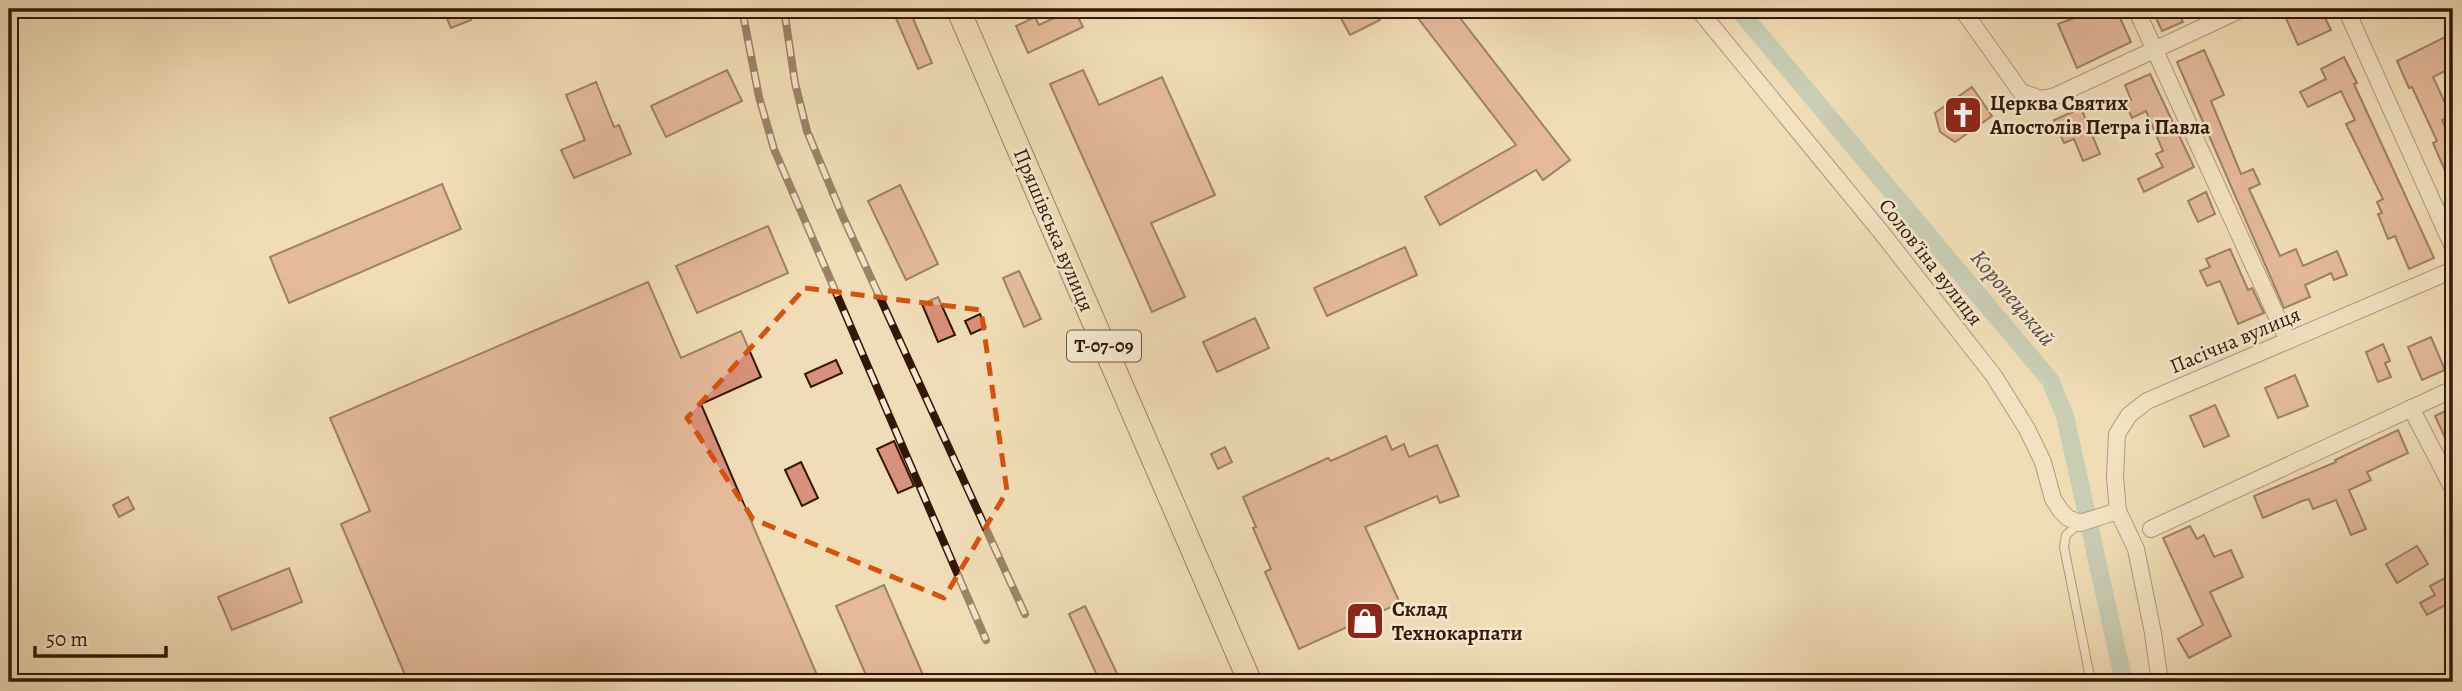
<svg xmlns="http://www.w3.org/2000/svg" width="2462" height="691" font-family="Alegreya,serif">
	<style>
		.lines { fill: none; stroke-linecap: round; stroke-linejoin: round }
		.canal { stroke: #9abbb1; stroke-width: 18 }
		.building { fill: #d8917b; stroke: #351606; stroke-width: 2 }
		.lane-casing { stroke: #644832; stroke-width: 10 }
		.street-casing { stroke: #644832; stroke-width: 18 }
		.primary-casing { stroke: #351606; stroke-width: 25 }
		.lane { stroke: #f5e9d0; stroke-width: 8 }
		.street { stroke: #f5e9d0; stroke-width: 16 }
		.primary { stroke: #f0ddb7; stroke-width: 23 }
		.rail-casing { stroke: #351606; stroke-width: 8 }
		.rail { stroke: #f5e9d0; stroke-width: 5; stroke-dasharray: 16; stroke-linecap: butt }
		.marked { fill: none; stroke: #d6520b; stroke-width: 5; stroke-dasharray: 14 9; stroke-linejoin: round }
		.labels { text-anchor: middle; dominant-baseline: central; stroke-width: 5; stroke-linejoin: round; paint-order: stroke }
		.shield { fill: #f5e9d0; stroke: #6f5543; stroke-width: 2 }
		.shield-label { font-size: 19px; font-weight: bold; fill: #351606 }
		.poi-label { font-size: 21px; font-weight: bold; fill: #351606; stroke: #f5e9d0; text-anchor: start }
		.street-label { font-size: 21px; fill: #351606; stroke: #f5e9d0 }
		.water-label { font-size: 23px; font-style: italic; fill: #585042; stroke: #f5e9d0 }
	</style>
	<rect width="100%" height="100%" fill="#f0ddb7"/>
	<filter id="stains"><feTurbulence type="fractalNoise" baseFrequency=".00286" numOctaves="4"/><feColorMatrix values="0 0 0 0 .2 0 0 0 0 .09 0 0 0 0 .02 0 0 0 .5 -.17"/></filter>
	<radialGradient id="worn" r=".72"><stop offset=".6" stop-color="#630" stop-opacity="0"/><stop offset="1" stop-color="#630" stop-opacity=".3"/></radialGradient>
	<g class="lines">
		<polyline class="canal" points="1738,9 2050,380 2065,416 2124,682"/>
	</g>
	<g class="building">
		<polygon points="443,9 466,9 471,20 451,28"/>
		<polygon points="892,9 909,9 932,63 918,69"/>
		<polygon points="1074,9 1083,27 1028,53 1016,26 1035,17 1039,25"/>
		<polygon points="1336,9 1374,9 1380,20 1350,35"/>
		<polygon points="1411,9 1453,9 1570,160 1543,180 1536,170 1440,225 1425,197 1516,145"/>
		<polygon points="2098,9 2116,9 2131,42 2077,68 2058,24"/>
		<polygon points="2152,9 2177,9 2183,22 2162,31"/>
		<polygon points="2295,9 2321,9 2331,30 2298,45 2284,14"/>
		<polygon points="2453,33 2453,67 2433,77 2451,116 2442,120 2453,147 2453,189 2433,143 2437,141 2412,87 2409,88 2397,61"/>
		<polygon points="2204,50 2224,95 2211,101 2241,174 2253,169 2260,184 2249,189 2280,256 2296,249 2303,266 2337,251 2347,275 2334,280 2331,273 2305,285 2310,297 2284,308 2177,62"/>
		<polygon points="2344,57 2357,83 2354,84 2434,258 2409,269 2395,236 2388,239 2378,214 2382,213 2377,202 2383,199 2346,124 2355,120 2341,91 2308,107 2300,92 2326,79 2321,69"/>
		<polygon points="727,70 742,101 666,137 651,106"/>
		<polygon points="1083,70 1099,105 1162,77 1215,195 1151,223 1185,297 1152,312 1050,84"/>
		<polygon points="2150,74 2194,167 2144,192 2138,179 2163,167 2156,154 2163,151 2146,111 2132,118 2125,102 2131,100 2125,85"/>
		<polygon points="596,82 614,127 619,125 631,154 574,178 561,150 585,140 566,95"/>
		<polygon points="1972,87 1992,116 1955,142 1940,132 1935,113"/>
		<polygon points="2081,108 2100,154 2083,161 2074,139 2064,143 2054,120"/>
		<polygon points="442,184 461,229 289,303 270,257"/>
		<polygon points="900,185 938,264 906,280 868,201"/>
		<polygon points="2206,192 2215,214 2198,222 2188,201"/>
		<polygon points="768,226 788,273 697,313 676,266"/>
		<polygon points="1405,247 1417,275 1327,316 1314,288"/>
		<polygon points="2230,249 2248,290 2252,288 2264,313 2238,324 2220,281 2207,286 2200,271 2210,267 2206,259"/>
		<polygon points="1019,271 1041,319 1024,327 1003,278"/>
		<polygon points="648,282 681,358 741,331 761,377 701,404 820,682 408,682 341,524 370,511 330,418"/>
		<polygon points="938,297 955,335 938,342 922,304"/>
		<polygon points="980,314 986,327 971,334 965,321"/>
		<polygon points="1255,318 1269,348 1217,372 1203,342"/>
		<polygon points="2431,337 2445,370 2422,380 2408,347"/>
		<polygon points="2383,344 2390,361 2385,363 2391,377 2378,382 2366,352"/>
		<polygon points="836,360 842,373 811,387 805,374"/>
		<polygon points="2295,375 2308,406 2278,418 2265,388"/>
		<polygon points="2215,405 2229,436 2204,447 2190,416"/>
		<polygon points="2453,407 2453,455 2435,416"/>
		<polygon points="2398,430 2408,453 2367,472 2371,480 2349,490 2366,529 2351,535 2336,500 2313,509 2309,499 2302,501 2263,518 2254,496 2336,462 2335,460"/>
		<polygon points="1386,436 1392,450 1404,444 1409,457 1437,445 1459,496 1440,503 1437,496 1365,527 1400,603 1299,649 1265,572 1271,569 1253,528 1256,527 1243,497 1328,458 1331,461"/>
		<polygon points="894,441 914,486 898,493 877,449"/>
		<polygon points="1225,447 1232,462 1218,469 1211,454"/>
		<polygon points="801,462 818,498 802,506 785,470"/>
		<polygon points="128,497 134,509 119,517 113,505"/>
		<polygon points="2190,526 2197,539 2204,535 2214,557 2231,550 2243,577 2210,592 2231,636 2189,658 2178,639 2203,625 2163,538"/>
		<polygon points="2417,546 2428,564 2397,583 2386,564"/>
		<polygon points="289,568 302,602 232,630 218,597"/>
		<polygon points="2453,574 2453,601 2427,615 2420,603 2435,595 2430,586"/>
		<polygon points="884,585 926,682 869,682 836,606"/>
		<polygon points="1085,606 1121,682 1100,682 1069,614"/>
	</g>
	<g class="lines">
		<defs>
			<polyline id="lane" points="2080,523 2066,535 2064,547 2091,682"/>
			<g id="street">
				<polyline points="1698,9 1881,232 1994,376 2027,429 2043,462 2053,499 2061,511 2068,518 2080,523 2118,511"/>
				<polyline points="1962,9 2021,92 2041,99 2053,97 2242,9"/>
				<polyline points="2136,9 2288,341"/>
				<polyline points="2346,9 2453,247"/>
				<polyline points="2411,408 2453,489"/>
				<polyline points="2151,529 2453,389"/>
				<polyline points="2160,682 2153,633 2136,549 2118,511 2115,477 2117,434 2129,415 2147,401 2453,270"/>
			</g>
			<polyline id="primary" points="958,9 1250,682"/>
		</defs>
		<use href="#lane" class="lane-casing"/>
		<use href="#street" class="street-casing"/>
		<use href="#primary" class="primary-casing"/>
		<use href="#lane" class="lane"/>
		<use href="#street" class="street"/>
		<use href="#primary" class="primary"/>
		<defs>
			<g id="rail">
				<polyline points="742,9 759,97 774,149 986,640"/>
				<polyline points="784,9 795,83 807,131 843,217 1025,614"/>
				<polyline points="9,11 12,9"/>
			</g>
		</defs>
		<use href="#rail" class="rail-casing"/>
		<use href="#rail" class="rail"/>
	</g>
	<path d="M0 0H2462V691H0ZM805 288 981 310 1007 491 944 598 753 519 687 418Z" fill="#f0ddb7" fill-opacity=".55" fill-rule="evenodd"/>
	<path class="marked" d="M805 288 981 310 1007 491 944 598 753 519 687 418Z"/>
	<defs>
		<symbol id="church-square" viewBox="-11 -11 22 22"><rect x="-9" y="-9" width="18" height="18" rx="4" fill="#8f2418" stroke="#f5e9d0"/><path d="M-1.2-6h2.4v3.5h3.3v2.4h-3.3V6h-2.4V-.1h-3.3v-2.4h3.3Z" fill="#fff"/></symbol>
		<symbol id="shop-square" viewBox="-11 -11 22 22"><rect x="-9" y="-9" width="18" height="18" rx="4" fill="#8f2418" stroke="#f5e9d0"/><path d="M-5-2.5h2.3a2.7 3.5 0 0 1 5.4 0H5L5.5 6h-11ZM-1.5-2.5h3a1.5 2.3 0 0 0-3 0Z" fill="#fff"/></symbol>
	</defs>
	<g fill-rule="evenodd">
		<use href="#church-square" x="1941" y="93" width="44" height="44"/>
		<use href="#shop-square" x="1343" y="599" width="44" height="44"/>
	</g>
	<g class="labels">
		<rect class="shield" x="1067" y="330.5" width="74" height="31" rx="5"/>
		<g class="shield-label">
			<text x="1104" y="346">Т-07-09</text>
		</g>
		<g class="poi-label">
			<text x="1990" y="103">Церква Святих<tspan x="1990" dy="24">Апостолів Петра і Павла</tspan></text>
			<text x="1392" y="609">Склад<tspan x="1392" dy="24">Технокарпати</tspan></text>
		</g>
		<g class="street-label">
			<text transform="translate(1054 230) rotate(67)">Пряшівська вулиця</text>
			<text transform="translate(1931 262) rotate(52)">Соловʼїна вулиця</text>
			<text transform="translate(2235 340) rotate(-23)">Пасічна вулиця</text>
		</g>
		<g class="water-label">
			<text transform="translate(2013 298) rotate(50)">Коропецький</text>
		</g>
	</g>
	<rect width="2462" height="691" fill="none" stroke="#f0ddb7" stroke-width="35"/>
	<rect x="10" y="10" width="2441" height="670" fill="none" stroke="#351606" stroke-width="3.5"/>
	<rect x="18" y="18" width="2427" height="656" fill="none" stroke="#351606" stroke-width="2"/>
	<path d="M35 646v10h131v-10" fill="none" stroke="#351606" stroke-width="3.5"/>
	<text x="46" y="646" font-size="21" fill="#351606" stroke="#f5e9d0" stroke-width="5" paint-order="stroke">50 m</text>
	<rect width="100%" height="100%" filter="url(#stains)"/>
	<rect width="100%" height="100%" fill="url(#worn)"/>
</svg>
